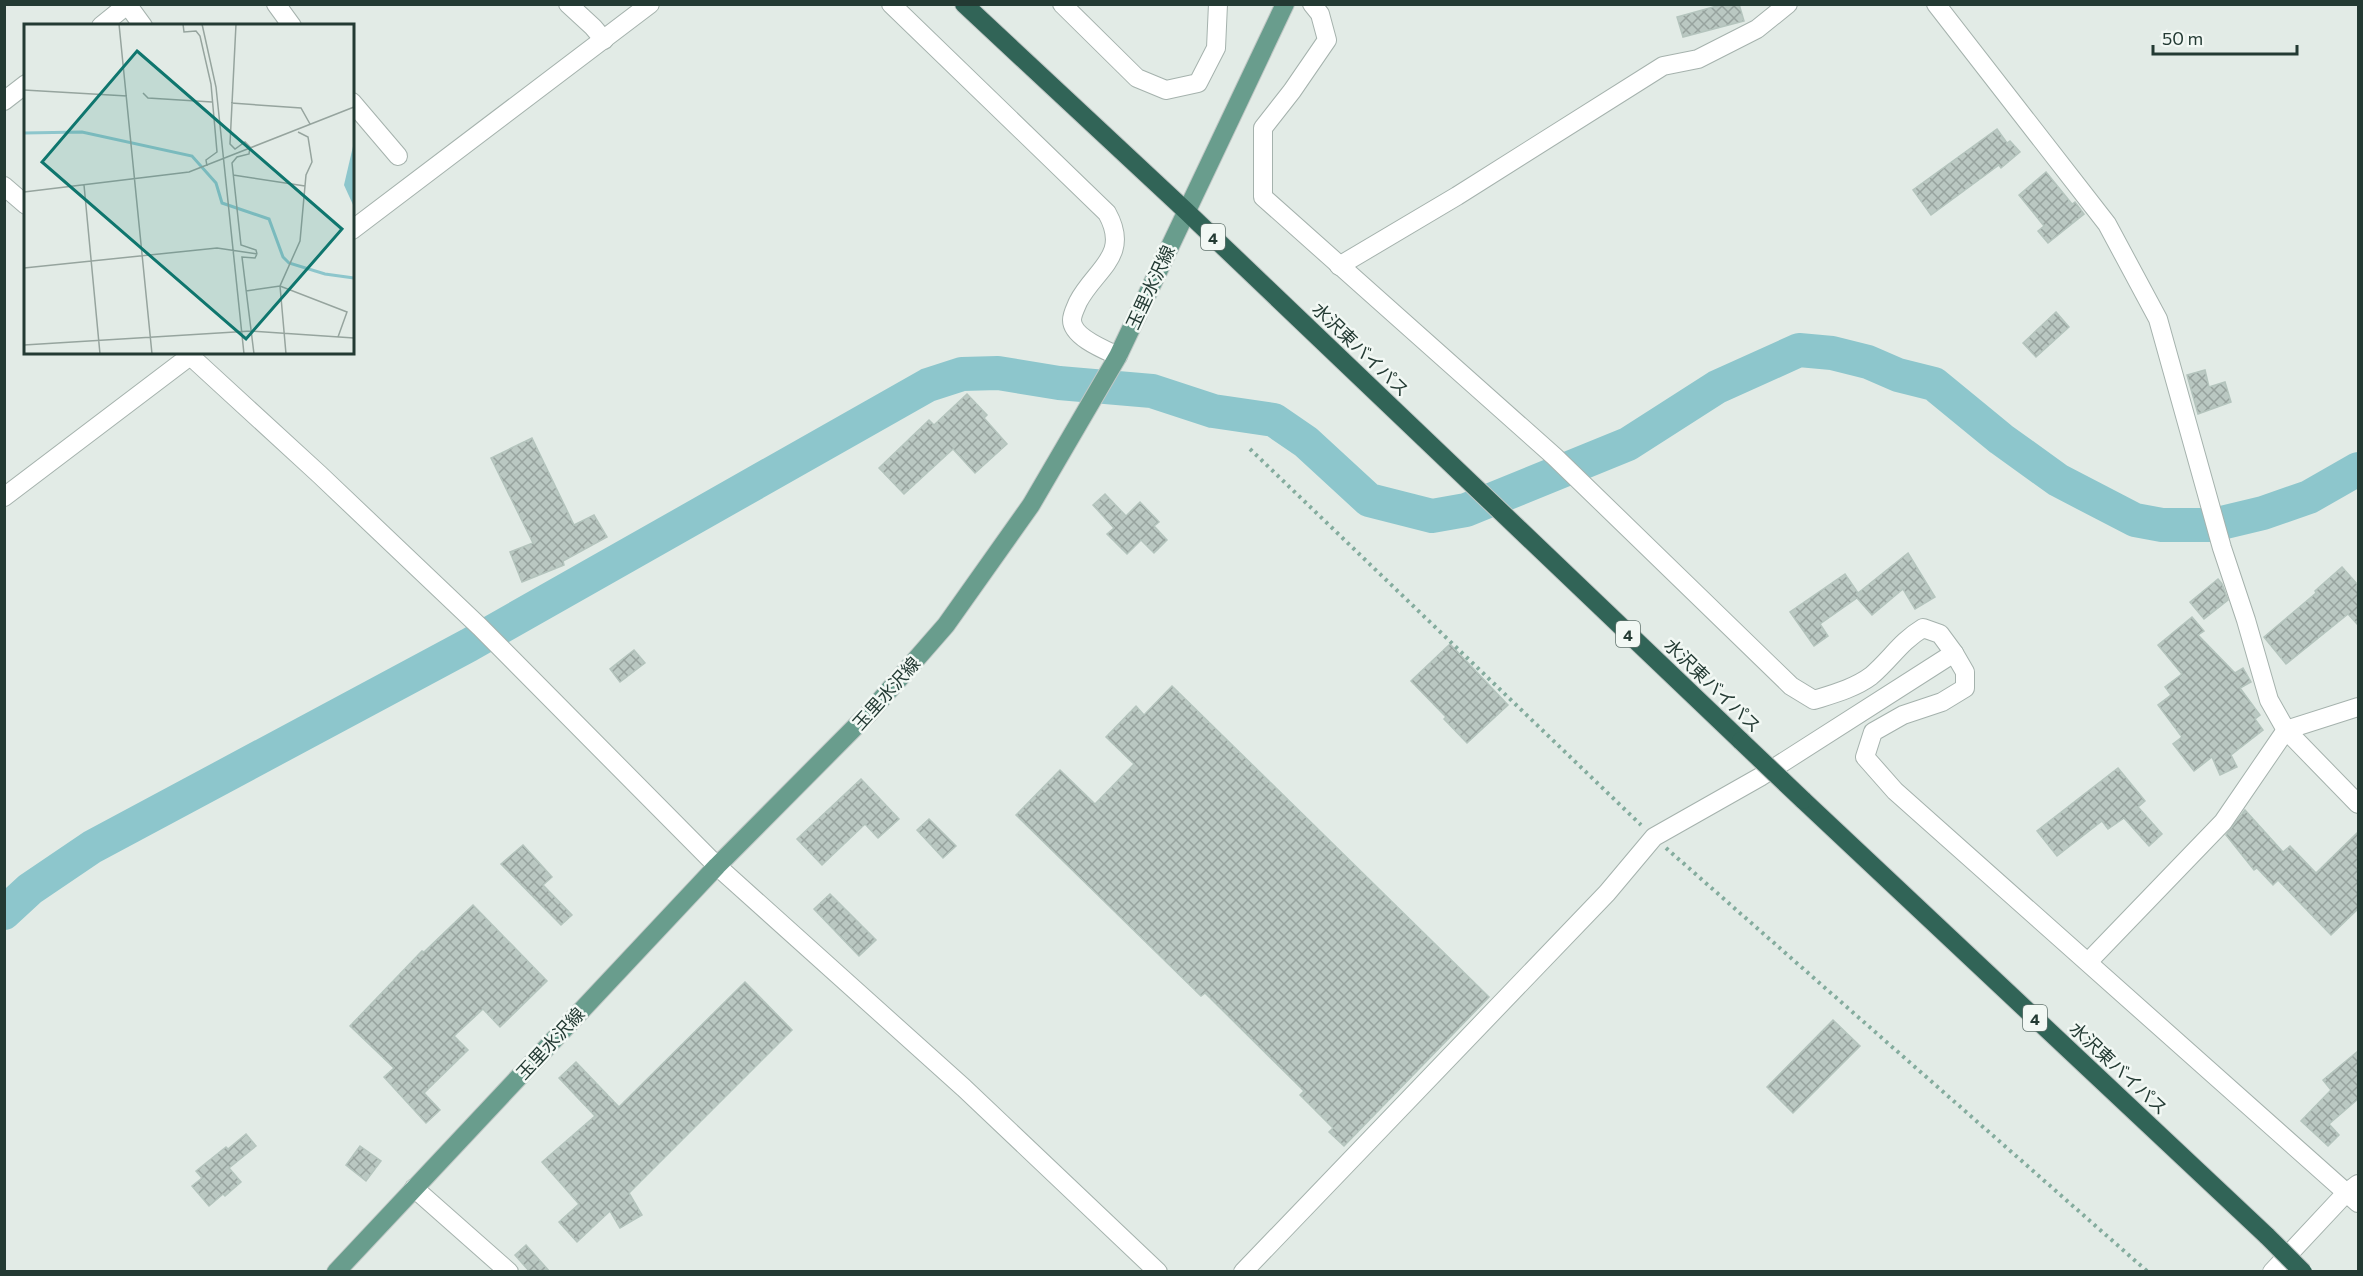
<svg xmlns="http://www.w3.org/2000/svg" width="2363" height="1276" font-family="Commissioner,'Noto Sans JP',sans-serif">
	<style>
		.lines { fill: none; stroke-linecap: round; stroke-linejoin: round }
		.river { stroke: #8dc6cc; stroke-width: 34 }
		.building { fill: url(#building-cross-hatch); stroke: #b4c4bd; stroke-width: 1.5 }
		.minor-casing { stroke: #a5b2ad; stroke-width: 20 }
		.major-casing { stroke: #c1c8c6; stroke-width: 20 }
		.highway-casing { stroke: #c1c8c6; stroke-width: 20 }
		.path { stroke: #84ac9e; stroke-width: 4; stroke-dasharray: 3 4.5; stroke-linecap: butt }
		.minor { stroke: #fff; stroke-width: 18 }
		.major { stroke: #699d8d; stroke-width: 18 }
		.highway { stroke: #316457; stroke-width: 18 }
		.highway-bridge-casing { stroke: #c1c8c6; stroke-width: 20; stroke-linecap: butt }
		.highway-bridge { stroke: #316457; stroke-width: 18 }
		.labels { text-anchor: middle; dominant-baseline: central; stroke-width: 5; stroke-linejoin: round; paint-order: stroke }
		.shield { fill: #f2f8f4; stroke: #61736d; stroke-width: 1.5 }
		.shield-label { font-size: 16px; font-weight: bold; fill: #233a33 }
		.street-label { font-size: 18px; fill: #233a33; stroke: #f2f8f4 }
		.inset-river { fill: none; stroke: #8dc6cc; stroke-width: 3 }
		.inset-road { fill: none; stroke: #96a49e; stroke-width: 1.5 }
		.view { fill: #0f766e; fill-opacity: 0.15; stroke: #0f766e; stroke-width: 3 }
		.inset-edge { fill: none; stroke: #233a33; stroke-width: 3 }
	</style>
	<defs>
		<pattern id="building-cross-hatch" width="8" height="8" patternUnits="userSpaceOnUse" patternTransform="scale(1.5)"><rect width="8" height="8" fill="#bac8c2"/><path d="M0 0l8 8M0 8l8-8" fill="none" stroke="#97a39e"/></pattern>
	</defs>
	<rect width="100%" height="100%" fill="#e2ebe6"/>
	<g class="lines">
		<polyline class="river" points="4,913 30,889 92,847 469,645 928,385 962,374 998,373 1059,383 1152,391 1213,411 1274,420 1306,442 1369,500 1432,516 1466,510 1628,444 1717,387 1799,350 1832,353 1868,362 1898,375 1934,384 2001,439 2058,480 2135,520 2162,525 2213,525 2263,513 2309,497 2358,469"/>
	</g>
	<g class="building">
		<polygon points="1724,4 1739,4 1744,21 1683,37 1677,17"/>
		<polygon points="1997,129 2007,143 2010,141 2020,152 2001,168 1999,165 1931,215 1913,190"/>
		<polygon points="2046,172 2072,204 2075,202 2084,214 2048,243 2038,231 2044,226 2019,195"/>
		<polygon points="2056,312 2069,327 2036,357 2023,343"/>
		<polygon points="2205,370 2209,387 2225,382 2231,402 2198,414 2187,375"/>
		<polygon points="967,394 987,415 984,418 1007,444 975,473 953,449 904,494 879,468 929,420 934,425"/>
		<polygon points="532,438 574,525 594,515 607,537 563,561 564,565 522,582 510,552 533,543 491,458"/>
		<polygon points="1105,494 1126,516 1140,502 1159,522 1154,526 1167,540 1154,553 1141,540 1127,554 1107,534 1114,528 1093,505"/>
		<polygon points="1908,553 1935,597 1915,609 1903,589 1872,615 1857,598 1820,624 1828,636 1814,646 1790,612 1845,574 1858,593"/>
		<polygon points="2342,567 2358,585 2358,625 2348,614 2286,664 2264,637 2316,593 2315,591"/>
		<polygon points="2218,579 2222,584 2228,600 2204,619 2190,602"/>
		<polygon points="2192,617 2204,631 2198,635 2235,673 2243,668 2251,682 2240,688 2260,715 2255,719 2263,730 2231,755 2237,767 2220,775 2212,757 2194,771 2173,744 2182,737 2158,705 2171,695 2165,687 2182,674 2158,645"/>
		<polygon points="1450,644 1508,705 1467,743 1444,719 1446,717 1411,681"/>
		<polygon points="634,650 645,663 620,682 610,669"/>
		<polygon points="1172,686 1489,997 1344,1146 1329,1132 1333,1128 1300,1095 1304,1091 1205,993 1201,996 1016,815 1060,770 1095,804 1134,764 1106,737 1136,706 1144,715"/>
		<polygon points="2118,768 2145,801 2138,807 2162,834 2149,846 2124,818 2108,829 2102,821 2057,856 2037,831"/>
		<polygon points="861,779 899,819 878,838 865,824 822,865 797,839"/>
		<polygon points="2245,810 2283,852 2290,846 2316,873 2358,832 2358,909 2331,935 2278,880 2273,885 2257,868 2254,870 2226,835"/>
		<polygon points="929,819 956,846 943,858 917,830"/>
		<polygon points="523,845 552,877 543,885 572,915 561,925 501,864"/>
		<polygon points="830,894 876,940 859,956 814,909"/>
		<polygon points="473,905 547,981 500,1027 483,1009 454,1036 468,1050 424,1093 440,1110 426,1123 384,1077 394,1068 350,1026 422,951 424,952"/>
		<polygon points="745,982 792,1030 629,1193 642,1215 620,1228 610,1211 577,1242 559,1222 579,1204 542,1162 595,1116 559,1078 576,1062 619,1107"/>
		<polygon points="1833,1020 1860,1046 1793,1113 1767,1087"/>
		<polygon points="2358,1051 2358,1099 2329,1124 2339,1135 2328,1146 2301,1121 2331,1090 2323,1080"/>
		<polygon points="246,1134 256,1146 229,1168 241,1182 225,1196 223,1194 209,1206 192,1186 202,1178 196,1171 226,1147 228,1149"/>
		<polygon points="360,1146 381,1161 366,1181 346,1165"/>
		<polygon points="526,1245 550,1272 530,1272 515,1255"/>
	</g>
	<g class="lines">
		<defs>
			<g id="minor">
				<polyline points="127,4 143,26"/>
				<polyline points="276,4 292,26"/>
				<polyline points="568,4 593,27 604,40"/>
				<path d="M891 4 1107 213C1131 256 1095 269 1078 302 1076 307 1072 314 1072 320 1072 337 1105 350 1118 356"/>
				<polyline points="1062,4 1137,78 1166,90 1198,83 1216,48 1218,4"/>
				<path d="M1312 4 1320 14 1327 40 1292 91 1263 128V197L1555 457 1791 686 1814 700C1833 694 1855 688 1871 676 1891 659 1900 642 1923 628L1940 634 1954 653 1965 672V688L1942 702 1903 715 1873 732 1865 757 1895 791 2358 1203"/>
				<polyline points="1936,4 2107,224 2158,319 2222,548 2246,620 2269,700 2286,730 2358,804"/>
				<polyline points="101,26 127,5"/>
				<polyline points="4,101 26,84"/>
				<polyline points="352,102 398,156"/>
				<polyline points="4,186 26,205"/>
				<polyline points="352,230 650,4"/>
				<polyline points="1339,266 1457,196 1663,66 1698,59 1757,29 1788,4"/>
				<polyline points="186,352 319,474 480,627 717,866 964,1088 1158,1272"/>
				<polyline points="4,497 190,356"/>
				<polyline points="2089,961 2223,822 2286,730 2358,707"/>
				<polyline points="414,1188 509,1272"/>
				<polyline points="1243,1272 1607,893 1654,837 1760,777 1954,653"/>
				<polyline points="2272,1272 2346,1193 2358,1184"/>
			</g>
			<polyline id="major" points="336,1272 717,866 870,712 946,625 1031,505 1118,356 1285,4"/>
			<g id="highway">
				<polyline points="964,4 1186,211 1741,741"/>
				<polyline points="1803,800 2267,1236"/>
			</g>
		</defs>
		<use href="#minor" class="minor-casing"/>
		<use href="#major" class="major-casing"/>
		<use href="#highway" class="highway-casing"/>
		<g class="path">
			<polyline points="1250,449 1641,825"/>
			<polyline points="1666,848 2148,1272"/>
		</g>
		<use href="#minor" class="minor"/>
		<use href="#major" class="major"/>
		<use href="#highway" class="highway"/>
		<defs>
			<g id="highway-bridge">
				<polyline points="1741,741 1803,800"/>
				<polyline points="2267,1236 2303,1272"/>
			</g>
		</defs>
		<use href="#highway-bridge" class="highway-bridge-casing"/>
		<use href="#highway-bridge" class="highway-bridge"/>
	</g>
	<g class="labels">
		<g class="shield">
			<rect x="1201" y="224" width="24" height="26" rx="4.5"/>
			<rect x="1616" y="621" width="24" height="26" rx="4.5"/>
			<rect x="2023" y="1005" width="24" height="26" rx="4.5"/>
		</g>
		<g class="shield-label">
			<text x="1213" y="237">4</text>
			<text x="1628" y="634">4</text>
			<text x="2035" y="1018">4</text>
		</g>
		<g class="street-label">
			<text transform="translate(1150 287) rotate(-65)">玉里水沢線</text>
			<text transform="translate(1361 349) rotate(44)">水沢東バイパス</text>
			<text transform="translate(1713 685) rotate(44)">水沢東バイパス</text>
			<text transform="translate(886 693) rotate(-48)">玉里水沢線</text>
			<text transform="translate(550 1043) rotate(-47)">玉里水沢線</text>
			<text transform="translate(2119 1068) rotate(43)">水沢東バイパス</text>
		</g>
	</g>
	<g transform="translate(24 24)">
		<rect width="330" height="330" fill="#e2ebe6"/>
		<path d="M330 118V183L320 161Z" fill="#8dc6cc"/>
		<path class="inset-river" d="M0 109 58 108 168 132 192 159 198 179 245 195 259 233 265 239 301 250 330 254"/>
		<path class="inset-road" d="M95 0 128 330M151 0H183M159 0 160 8 172 7 176 12 187 60 193 128 182 136 183 142M178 0 192 63 220 330M212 0 206 120 211 125 221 118 226 123 225 130 213 133 208 139 217 221 232 226 233 230M0 66 103 72M119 69 124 74 188 78M207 79 277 84 286 100M209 151 281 162M60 161 76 330M0 168 165 148 330 83M0 244 193 224 233 230M222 267 256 262 323 288 314 313M0 321 227 307 330 314M230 330 218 233 231 234 233 230M262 330 256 262 276 217 282 151 288 138 284 113 274 108"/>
		<path class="view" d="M113 27 318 205 222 315 18 138Z"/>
		<rect width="330" height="330" class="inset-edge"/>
	</g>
	<rect width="2363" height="1276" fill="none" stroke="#233a33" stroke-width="12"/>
	<path d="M2153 45v9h144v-9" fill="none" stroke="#233a33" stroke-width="3"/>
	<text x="2162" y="45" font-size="18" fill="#233a33" stroke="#f2f8f4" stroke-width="4.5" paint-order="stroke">50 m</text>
</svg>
